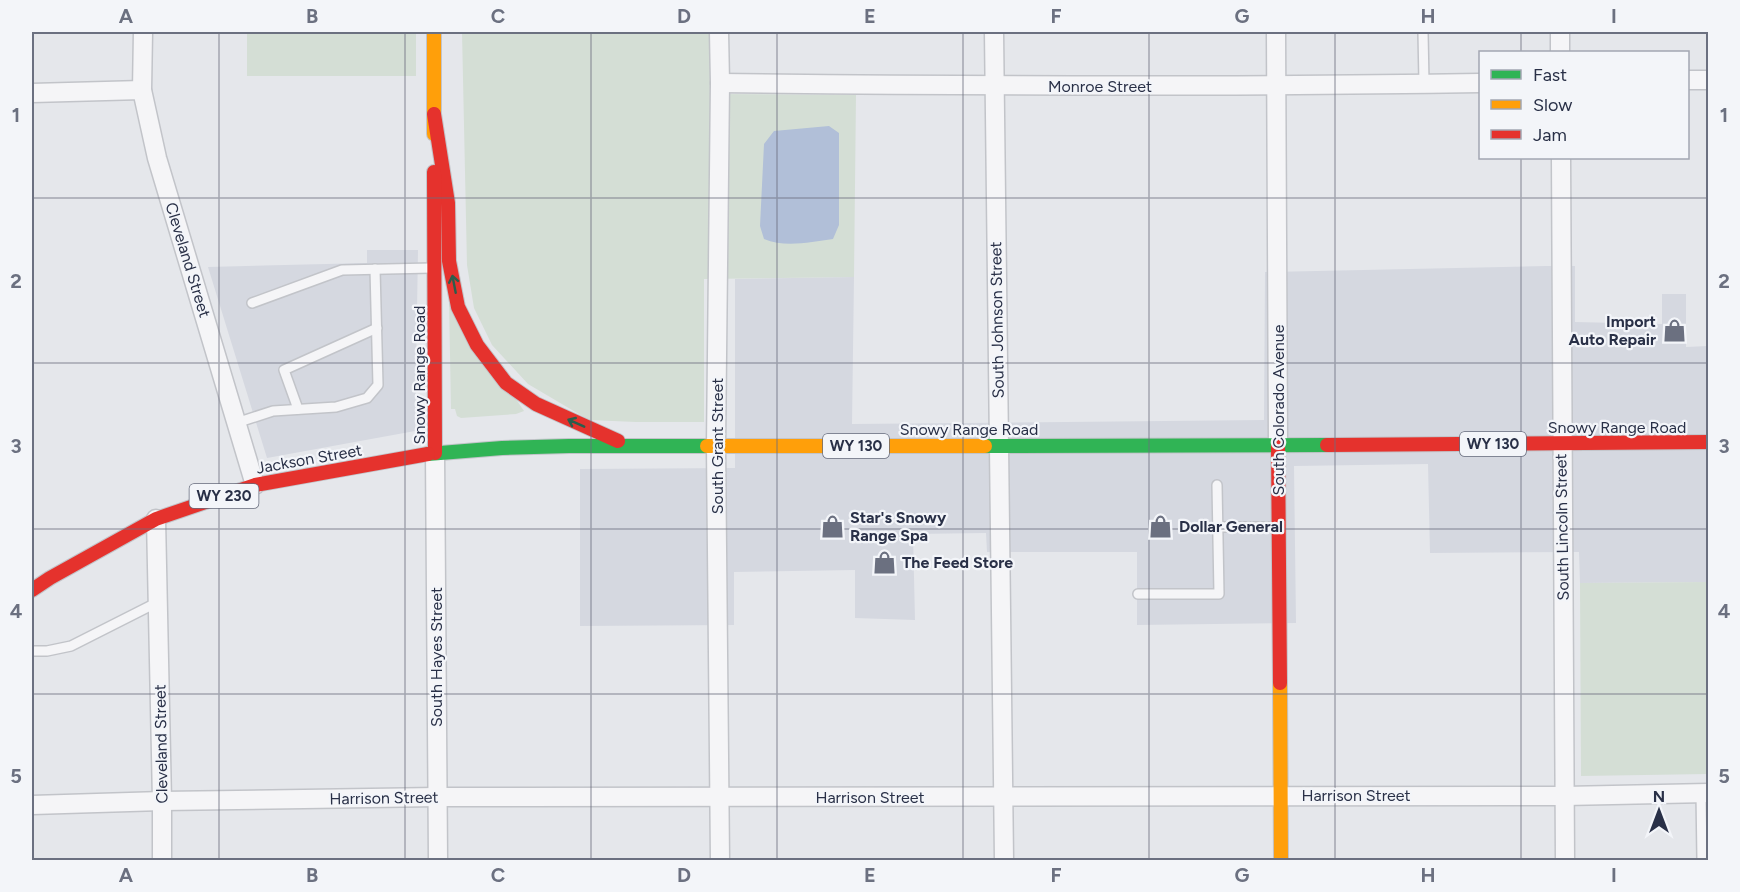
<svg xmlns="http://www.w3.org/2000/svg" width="1740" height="892" font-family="Figtree,sans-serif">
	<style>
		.built { fill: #d5d8e0 }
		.grass { fill: #d4ded5 }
		.water { fill: #b1bfd8 }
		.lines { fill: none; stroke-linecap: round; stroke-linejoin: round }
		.lane-casing { stroke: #c2c4c9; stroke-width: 12 }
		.street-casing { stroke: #c2c4c9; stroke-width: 21 }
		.fast-casing { stroke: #c2c4c9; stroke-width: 16 }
		.slow-casing { stroke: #c2c4c9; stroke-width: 16 }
		.jam-casing { stroke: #c2c4c9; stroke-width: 16 }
		.lane { stroke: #f5f5f7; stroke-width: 9 }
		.street { stroke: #f5f5f7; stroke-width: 18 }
		.fast { stroke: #30b455; stroke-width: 14 }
		.slow { stroke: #ff9f0a; stroke-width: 14 }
		.jam { stroke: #e5322d; stroke-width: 14 }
		.oneway { stroke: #2b5e4c }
		.grid { fill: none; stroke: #6b7080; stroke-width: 1.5; stroke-opacity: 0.55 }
		.labels { text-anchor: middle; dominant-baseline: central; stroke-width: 4.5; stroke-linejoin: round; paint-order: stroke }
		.shield { fill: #f3f5f9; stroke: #666b7c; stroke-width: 1.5 }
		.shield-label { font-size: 15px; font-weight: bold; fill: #293047 }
		.street-label { font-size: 16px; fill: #293047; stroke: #f3f5f9 }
		.poi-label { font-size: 16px; font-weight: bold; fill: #293047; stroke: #f3f5f9; text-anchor: start }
		.neatline { fill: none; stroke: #6b7080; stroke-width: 2 }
		.grid-label { font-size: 20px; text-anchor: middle; font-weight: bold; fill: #6b7080 }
	</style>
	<rect width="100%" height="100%" fill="#e5e7eb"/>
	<g class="built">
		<polygon points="367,250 418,250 415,431 267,458 208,267 367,263"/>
		<polygon points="1546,266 1575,266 1575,322 1662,324 1662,294 1686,294 1686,347 1708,346 1708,582 1580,583 1579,552 1430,553 1428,464 1294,466 1296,623 1137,625 1137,552 987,552 986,533 913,534 915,620 855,618 855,570 734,572 734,625 580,626 580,469 735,468 735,279 854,277 852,424 1264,420 1265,272"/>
	</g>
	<g class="grass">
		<rect x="247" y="32" width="169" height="44"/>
		<polygon points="462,32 709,32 712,94 856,95 854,277 704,279 704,422 636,422 589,420 528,384 492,345 474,308 467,265"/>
		<polygon points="449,300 524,411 516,414 461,418 457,416 455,409 451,409"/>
		<polygon points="1708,582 1708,774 1581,776 1580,583"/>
	</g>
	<path class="water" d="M829 126 839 133V225L833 239C811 242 785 248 764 239L760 226 764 144 774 131Z"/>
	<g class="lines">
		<defs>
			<g id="lane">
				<polyline points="1423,32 1424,83"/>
				<polyline points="252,303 342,270 432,268"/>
				<polyline points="298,409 284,370 377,328"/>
				<polyline points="236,423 273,411 336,407 367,398 378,385 375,269"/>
				<polyline points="1218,527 1279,527"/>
				<polyline points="1138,594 1219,594 1217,485"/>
				<polyline points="32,651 47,651 71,646 158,602"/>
				<polyline points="1701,793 1702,860"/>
			</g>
			<g id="street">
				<polyline points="143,32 142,90 157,158 255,485"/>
				<polyline points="719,32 720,83 716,446 720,860"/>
				<polyline points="994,32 1004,860"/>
				<polyline points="1276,32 1278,445"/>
				<polyline points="1560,32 1560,52"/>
				<polyline points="1688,80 1708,80"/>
				<path d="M720 83C974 86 1227 87 1480 83"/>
				<polyline points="32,93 142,90"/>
				<polyline points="1561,158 1565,860"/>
				<polyline points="435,453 438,860"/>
				<polyline points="156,519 162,801 162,860"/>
				<polyline points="32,805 162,801 437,797 1565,796 1708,793"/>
			</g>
			<g id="fast">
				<polyline points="985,446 1327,445"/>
				<polyline points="428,454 502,448 569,446 707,446"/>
			</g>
			<g id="slow">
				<polyline points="434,32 434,134"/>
				<polyline points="707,446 985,446"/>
				<polyline points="1280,683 1281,860"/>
			</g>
			<g id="jam">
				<polyline points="434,114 448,203 449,261 458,307 477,345 506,383 536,404 618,441"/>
				<polyline points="434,172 435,453"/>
				<polyline points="1278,445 1280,683"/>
				<polyline points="1327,445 1708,442"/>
				<polyline points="32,590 50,578 156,519 255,485 428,454"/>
			</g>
		</defs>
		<use href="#lane" class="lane-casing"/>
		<use href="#street" class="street-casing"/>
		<use href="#fast" class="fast-casing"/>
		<use href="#slow" class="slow-casing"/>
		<use href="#jam" class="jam-casing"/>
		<use href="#lane" class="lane"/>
		<use href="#street" class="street"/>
		<use href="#fast" class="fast"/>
		<use href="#slow" class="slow"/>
		<use href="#jam" class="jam"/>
	</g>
	<defs><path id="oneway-shaft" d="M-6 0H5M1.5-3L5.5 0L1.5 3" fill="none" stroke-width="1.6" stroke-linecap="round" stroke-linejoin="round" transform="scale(1.5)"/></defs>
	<g class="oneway">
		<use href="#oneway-shaft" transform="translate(454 284) rotate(-101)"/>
		<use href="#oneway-shaft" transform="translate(576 423) rotate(-156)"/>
	</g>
	<path class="grid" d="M219 32V860M405 32V860M591 32V860M777 32V860M963 32V860M1149 32V860M1335 32V860M1521 32V52M1521 158V860M32 198H1708M32 363H1708M32 529H1708M32 694H1708"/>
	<defs>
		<symbol id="shop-bare" viewBox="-9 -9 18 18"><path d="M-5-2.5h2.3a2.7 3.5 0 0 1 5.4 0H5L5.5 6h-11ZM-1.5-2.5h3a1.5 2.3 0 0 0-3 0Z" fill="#6b7080" stroke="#f3f5f9" stroke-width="2.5" paint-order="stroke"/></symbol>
	</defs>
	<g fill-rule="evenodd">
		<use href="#shop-bare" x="1658" y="314" width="33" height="33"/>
		<use href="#shop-bare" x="816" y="510" width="33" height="33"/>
		<use href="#shop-bare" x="1144" y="510" width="33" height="33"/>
		<use href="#shop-bare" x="868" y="546" width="33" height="33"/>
	</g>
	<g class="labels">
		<g class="shield">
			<rect x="1460" y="432" width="66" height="24" rx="4.5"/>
			<rect x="823" y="434" width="66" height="24" rx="4.5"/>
			<rect x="189.5" y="484" width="69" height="24" rx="4.5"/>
		</g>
		<g class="shield-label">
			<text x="1493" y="444">WY 130</text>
			<text x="856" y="446">WY 130</text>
			<text x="224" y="496">WY 230</text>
		</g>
		<g class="street-label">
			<text x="1100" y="86">Monroe Street</text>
			<text transform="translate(188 260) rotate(73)">Cleveland Street</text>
			<text transform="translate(997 320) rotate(-91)">South Johnson Street</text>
			<text transform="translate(419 375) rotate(-90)">Snowy Range Road</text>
			<text transform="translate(1278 410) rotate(-90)">South Colorado Avenue</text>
			<text x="1617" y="427">Snowy Range Road</text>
			<text x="969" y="429">Snowy Range Road</text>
			<text transform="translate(717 446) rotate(-90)">South Grant Street</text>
			<text transform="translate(309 459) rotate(-10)">Jackson Street</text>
			<text transform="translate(1562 527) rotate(-91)">South Lincoln Street</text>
			<text transform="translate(436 657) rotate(-90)">South Hayes Street</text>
			<text transform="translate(161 744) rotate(-91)">Cleveland Street</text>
			<text x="1356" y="795">Harrison Street</text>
			<text x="870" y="797">Harrison Street</text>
			<text transform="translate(384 798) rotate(-1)">Harrison Street</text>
		</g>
		<g class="poi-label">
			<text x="1656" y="321" text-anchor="end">Import<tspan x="1656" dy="18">Auto Repair</tspan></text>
			<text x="850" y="517">Star's Snowy<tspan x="850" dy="18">Range Spa</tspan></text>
			<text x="1179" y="526">Dollar General</text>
			<text x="902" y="562">The Feed Store</text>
		</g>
	</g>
	<rect width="1740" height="892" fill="none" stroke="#f3f5f9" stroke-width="66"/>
	<rect x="1479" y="51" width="210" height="108" fill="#f3f5f9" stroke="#a2a6b2" stroke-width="1.5"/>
	<rect x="1491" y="70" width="30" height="9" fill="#30b455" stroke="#a2a6b2" stroke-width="1.5"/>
	<text x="1533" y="81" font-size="18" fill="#293047">Fast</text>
	<rect x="1491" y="100" width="30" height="9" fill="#ff9f0a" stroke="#a2a6b2" stroke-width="1.5"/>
	<text x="1533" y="111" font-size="18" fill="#293047">Slow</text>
	<rect x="1491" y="130" width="30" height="9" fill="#e5322d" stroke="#a2a6b2" stroke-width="1.5"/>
	<text x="1533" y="141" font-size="18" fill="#293047">Jam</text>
	<g transform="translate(1659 811)" stroke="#f3f5f9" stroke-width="4.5" paint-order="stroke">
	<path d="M0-4.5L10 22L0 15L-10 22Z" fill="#293047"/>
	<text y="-9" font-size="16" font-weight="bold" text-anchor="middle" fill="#293047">N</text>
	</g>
	<rect x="33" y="33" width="1674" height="826" class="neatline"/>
	<g class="grid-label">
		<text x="126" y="23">A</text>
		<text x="312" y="23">B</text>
		<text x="498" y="23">C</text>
		<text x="684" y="23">D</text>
		<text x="870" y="23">E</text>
		<text x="1056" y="23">F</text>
		<text x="1242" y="23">G</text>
		<text x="1428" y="23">H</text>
		<text x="1614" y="23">I</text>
		<text x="16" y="122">1</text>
		<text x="1724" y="122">1</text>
		<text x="16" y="288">2</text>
		<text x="1724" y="288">2</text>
		<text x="16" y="453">3</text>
		<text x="1724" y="453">3</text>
		<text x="16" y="618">4</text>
		<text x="1724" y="618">4</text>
		<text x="16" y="783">5</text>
		<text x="1724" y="783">5</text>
		<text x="126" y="882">A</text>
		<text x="312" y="882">B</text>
		<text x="498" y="882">C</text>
		<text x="684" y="882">D</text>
		<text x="870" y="882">E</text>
		<text x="1056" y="882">F</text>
		<text x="1242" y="882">G</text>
		<text x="1428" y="882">H</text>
		<text x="1614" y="882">I</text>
	</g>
</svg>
